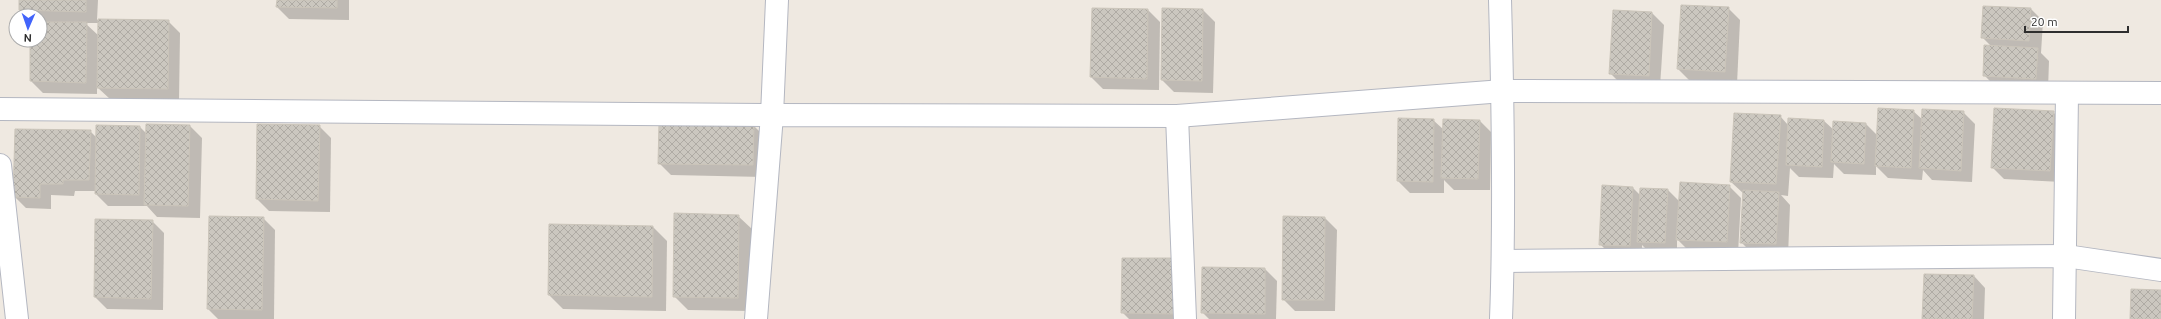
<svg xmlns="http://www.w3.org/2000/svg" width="2161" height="319" font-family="Ubuntu,sans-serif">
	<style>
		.shadow { fill: #0003; fill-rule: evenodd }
		.building { fill: url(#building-cross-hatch); stroke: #cbc5ba }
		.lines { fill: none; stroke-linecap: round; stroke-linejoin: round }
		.street-casing { stroke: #b4b7c1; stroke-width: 24 }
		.street { stroke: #fff; stroke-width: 22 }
	</style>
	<defs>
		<pattern id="building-cross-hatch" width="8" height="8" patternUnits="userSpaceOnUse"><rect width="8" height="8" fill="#cbc7bf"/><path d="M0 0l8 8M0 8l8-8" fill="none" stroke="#afaba4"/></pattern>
	</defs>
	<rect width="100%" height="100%" fill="#efe9e1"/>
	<g class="shadow">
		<path d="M20 0H98L97 20 168 21 180 33 179 101 110 99 97 87V94L43 93 31 81V40H40V16H26L20 9ZM85 23H99V36Z"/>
		<polygon points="278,0 349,0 349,20 289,19 277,7"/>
		<polygon points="1728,8 1740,20 1737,84 1690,81 1678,69"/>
		<polygon points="1093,9 1148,10 1160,22 1159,90 1103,89 1091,77"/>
		<polygon points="1163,9 1203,10 1215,22 1213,93 1174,92 1162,80"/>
		<polygon points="2031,9 2043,21 2041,53 2049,61 2048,90 1996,87 1984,75 1991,46 1982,37"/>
		<polygon points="1652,13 1664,25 1660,87 1622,85 1610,73"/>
		<polygon points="1913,111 1923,120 1963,112 1975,124 1972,182 1932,180 1923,170 1922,180 1888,178 1876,166 1876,175 1844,174 1834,164 1833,178 1799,177 1790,168 1788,196 1781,195 1790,205 1788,256 1753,254 1741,242 1744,194 1731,182 1780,116 1788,125 1824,121 1834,130 1866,124 1877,135"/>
		<polygon points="2053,112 2065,124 2062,182 2004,179 1992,167"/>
		<polygon points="1433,120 1444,130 1480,121 1491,132 1490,190 1454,190 1444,180 1444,193 1410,193 1398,181"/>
		<polygon points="97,126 140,127 147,134 190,126 202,138 200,218 157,217 147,206 108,206 96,194 96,191 75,191 74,196 51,195 51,209 26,208 14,196 90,131 97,138"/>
		<polygon points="319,126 331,138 330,212 269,211 257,199"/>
		<polygon points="754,126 766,138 765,177 671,175 659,163"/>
		<polygon points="1729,186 1741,198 1738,254 1689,251 1677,239 1677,255 1650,253 1642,245 1642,258 1612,256 1600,244 1633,188 1641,196 1668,190 1680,202"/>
		<polygon points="738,216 753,230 751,311 688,310 674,296"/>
		<polygon points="1284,217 1325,218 1337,230 1335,311 1295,311 1283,299"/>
		<polygon points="263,218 275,230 274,319 218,319 208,309"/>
		<polygon points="96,220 152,221 164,233 163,310 107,309 95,297"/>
		<polygon points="653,227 667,241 666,311 563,309 549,295"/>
		<polygon points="1123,259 1187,319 1129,319 1122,312"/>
		<polygon points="1265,269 1277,281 1276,319 1209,319 1202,312"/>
		<polygon points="1974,276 1985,288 1984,319 1923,319"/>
	</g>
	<g class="building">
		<polygon points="19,0 86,0 86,12 19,10"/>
		<polygon points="277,0 337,0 337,8 276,7"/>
		<polygon points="1681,5 1729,7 1725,72 1677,69"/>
		<polygon points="1983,6 2031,8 2029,41 1981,38"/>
		<polygon points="1092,8 1148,9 1147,79 1090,77"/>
		<polygon points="1162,8 1203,9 1202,81 1161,80"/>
		<polygon points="1613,10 1652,12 1649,76 1609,74"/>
		<polygon points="98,19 169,20 168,89 97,88"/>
		<polygon points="40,22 87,22 86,83 30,81 30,40 40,40"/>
		<polygon points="1984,45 2038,48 2036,79 1983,76"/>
		<polygon points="1878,108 1914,110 1911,168 1875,166"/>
		<polygon points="1994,108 2054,111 2050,171 1991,168"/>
		<polygon points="1922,109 1964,111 1961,171 1919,168"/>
		<polygon points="1734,113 1781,115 1776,184 1730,182"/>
		<polygon points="1398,118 1434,119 1433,182 1397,181"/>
		<polygon points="1788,118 1824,120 1822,167 1786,165"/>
		<polygon points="1443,119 1480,120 1478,179 1441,178"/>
		<polygon points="1833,121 1866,123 1864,164 1831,162"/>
		<polygon points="659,123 754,125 753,165 658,164"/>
		<polygon points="146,124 190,125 188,206 144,205"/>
		<polygon points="257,124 320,125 318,201 256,199"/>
		<polygon points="96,125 140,126 139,195 95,194"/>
		<polygon points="15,129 91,130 89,180 63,180 63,184 40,184 40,198 13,197"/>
		<polygon points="1680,182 1730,185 1727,242 1676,240"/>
		<polygon points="1602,185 1633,187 1630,246 1599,245"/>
		<polygon points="1640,188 1668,189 1665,243 1637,242"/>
		<polygon points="1743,190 1779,192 1776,244 1740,243"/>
		<polygon points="674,213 739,215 738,298 673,297"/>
		<polygon points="209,216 264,217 262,310 207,309"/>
		<polygon points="1283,216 1325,217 1324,300 1282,300"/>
		<polygon points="95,219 153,220 151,299 94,297"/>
		<polygon points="549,224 653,226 652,297 548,295"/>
		<polygon points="1122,258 1176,258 1176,314 1121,313"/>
		<polygon points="1202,267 1265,268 1265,314 1201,313"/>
		<polygon points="1924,274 1974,275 1972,319 1922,319"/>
		<polygon points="2131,289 2161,290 2161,319 2130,319"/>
	</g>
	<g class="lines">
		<defs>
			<g id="street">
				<path d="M1500 0C1503 106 1505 213 1501 319"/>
				<polyline points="0,109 772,115 777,0"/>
				<polyline points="1177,116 1185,319"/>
				<polyline points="0,165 17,319"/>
				<polyline points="1503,261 2066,256 2161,270"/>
				<polyline points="756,319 772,115 1177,116 1503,91 2161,93"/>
				<polyline points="2064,319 2067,94"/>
			</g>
		</defs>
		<use href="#street" class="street-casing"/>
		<use href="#street" class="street"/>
	</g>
	<g transform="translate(28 28) rotate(182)"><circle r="19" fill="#ffffff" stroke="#ababab"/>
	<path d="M0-3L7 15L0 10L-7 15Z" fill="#4264fb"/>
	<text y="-6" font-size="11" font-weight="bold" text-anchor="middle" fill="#2e2e2e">N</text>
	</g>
	<path d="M2025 26v6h103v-6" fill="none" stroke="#2e2e2e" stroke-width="2"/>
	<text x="2031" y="26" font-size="12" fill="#2e2e2e" stroke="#ffffff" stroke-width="3" paint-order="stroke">20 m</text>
</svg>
